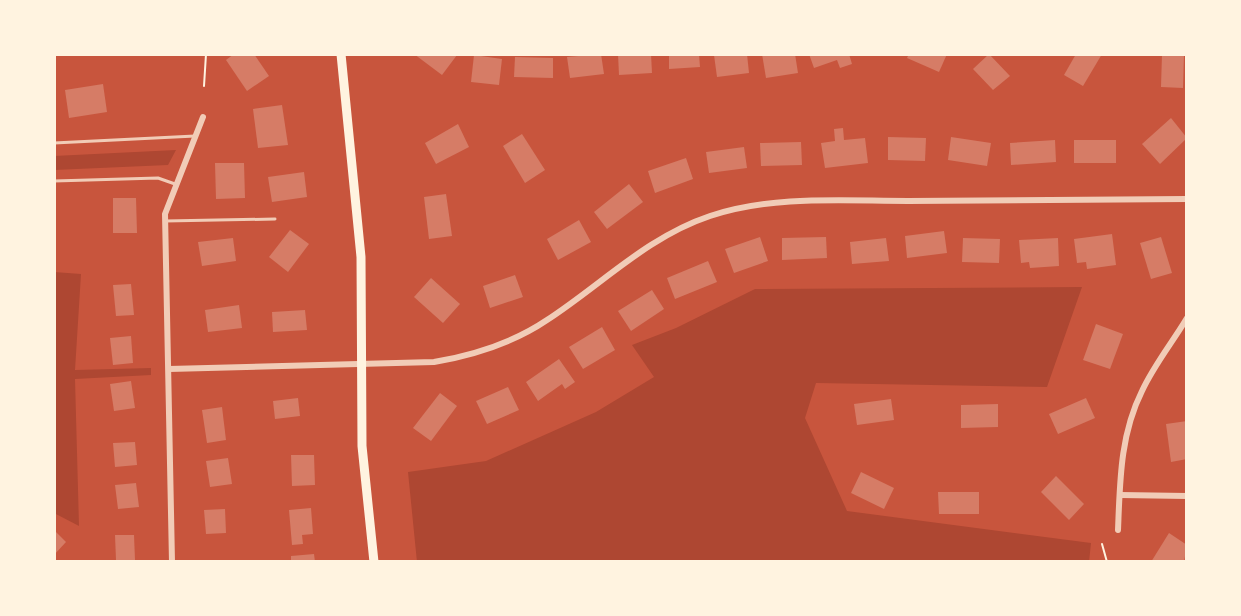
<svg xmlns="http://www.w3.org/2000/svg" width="1241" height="616" font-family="Montserrat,sans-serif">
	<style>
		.green { fill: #ae4732 }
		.building { fill: #d67c66 }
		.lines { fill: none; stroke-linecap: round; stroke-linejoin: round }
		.path { stroke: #fff3e0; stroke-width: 2 }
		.service { stroke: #f1ccb7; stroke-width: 3 }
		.minor { stroke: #f1ccb7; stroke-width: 6 }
		.secondary { stroke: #fff3e0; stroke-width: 9 }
	</style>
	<rect width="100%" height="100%" fill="#c8553d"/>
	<g class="green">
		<polygon points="176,150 168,165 54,170 54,156"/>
		<polygon points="54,272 81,274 75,370 151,368 151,375 75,379 79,526 54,513"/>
		<polygon points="1082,287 1047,387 816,383 805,418 847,511 1091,543 1089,562 417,562 408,472 486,461 596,412 654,377 632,345 676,328 755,289"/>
	</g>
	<g class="building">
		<polygon points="234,54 254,54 269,76 247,91 226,60"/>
		<polygon points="414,54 455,54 457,55 442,75"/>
		<polygon points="601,54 604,74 570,78 567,57"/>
		<polygon points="618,54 651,54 652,73 619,75"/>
		<polygon points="669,54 699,54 700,67 669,69"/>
		<polygon points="747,54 749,73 717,77 714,55"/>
		<polygon points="762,54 795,54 798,73 766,78"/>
		<polygon points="809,54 849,54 852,64 840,68 837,60 814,68"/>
		<polygon points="909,54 947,54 939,72 907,58"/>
		<polygon points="989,54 1010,76 993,90 973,69"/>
		<polygon points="1076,54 1102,54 1083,86 1064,75"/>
		<polygon points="1162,54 1184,54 1183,88 1161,87"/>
		<polygon points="474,55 502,59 499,85 471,82"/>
		<polygon points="515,57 553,58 553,78 514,77"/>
		<polygon points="103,84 107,112 69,118 65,90"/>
		<polygon points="282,105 288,145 258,148 253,109"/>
		<polygon points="1171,118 1187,138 1160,164 1142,144"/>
		<polygon points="458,124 469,147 436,164 425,143"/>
		<polygon points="843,128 844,140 865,138 868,163 825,168 821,143 835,141 834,129"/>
		<polygon points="522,134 545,170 525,183 503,146"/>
		<polygon points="888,137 926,138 925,161 888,160"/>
		<polygon points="951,137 991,143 987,166 948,160"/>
		<polygon points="1055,140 1056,162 1011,165 1010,143"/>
		<rect x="1074" y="140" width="42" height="23"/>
		<polygon points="801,142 802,165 761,166 760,143"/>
		<polygon points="744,147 747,168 709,173 706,152"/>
		<polygon points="686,158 693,179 655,193 648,171"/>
		<polygon points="215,163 244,163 245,198 216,199"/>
		<polygon points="304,172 307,197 272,202 268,177"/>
		<polygon points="629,184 643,202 607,229 594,212"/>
		<polygon points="446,194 452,236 429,239 424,197"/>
		<polygon points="113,198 136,198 137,233 113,233"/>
		<polygon points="579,220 591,242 558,260 547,239"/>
		<polygon points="290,230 309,244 288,272 269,257"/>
		<polygon points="944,231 947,253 907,258 905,236"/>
		<polygon points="1112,234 1116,265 1087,269 1086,262 1077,263 1074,239"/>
		<polygon points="760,237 768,261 734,273 725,249"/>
		<polygon points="826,237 827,258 782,260 782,238"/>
		<polygon points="1161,237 1172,273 1151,279 1140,243"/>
		<polygon points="233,238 236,261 202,266 198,242"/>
		<polygon points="886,238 889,261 852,264 850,242"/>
		<polygon points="963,238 1000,239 999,263 962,262"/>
		<polygon points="1058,238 1059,266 1030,268 1029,262 1021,263 1019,240"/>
		<polygon points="708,261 717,282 675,299 667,278"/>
		<polygon points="515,275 523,297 490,308 483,286"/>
		<polygon points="431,278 460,304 443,323 414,297"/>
		<polygon points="131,284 134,315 116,316 113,285"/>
		<polygon points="652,290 664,309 631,331 618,311"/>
		<polygon points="239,305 242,328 208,332 205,310"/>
		<polygon points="305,310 307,330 273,332 272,312"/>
		<polygon points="1096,324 1123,334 1110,369 1083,360"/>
		<polygon points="602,327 615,350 583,369 569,347"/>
		<polygon points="131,336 133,363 113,365 110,338"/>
		<polygon points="559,359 575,382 565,389 562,384 538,401 526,382"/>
		<polygon points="131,381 135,408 114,411 110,384"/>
		<polygon points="508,387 519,410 487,424 476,401"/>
		<polygon points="440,393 457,406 431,441 413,428"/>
		<polygon points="298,398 300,416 275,419 273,401"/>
		<polygon points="1086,398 1095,418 1058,434 1049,414"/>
		<polygon points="891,399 894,420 857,425 854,404"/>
		<polygon points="998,404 998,427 961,428 961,405"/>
		<polygon points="222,407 226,440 207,443 202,410"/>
		<polygon points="1187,421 1187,459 1171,462 1166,424"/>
		<polygon points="135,442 137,465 115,467 113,443"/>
		<polygon points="291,455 314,455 315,485 292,486"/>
		<polygon points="228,458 232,484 210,487 206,461"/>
		<polygon points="861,472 894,488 884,509 851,493"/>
		<polygon points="1056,476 1084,504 1069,520 1041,492"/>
		<polygon points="136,483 139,507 118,509 115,485"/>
		<polygon points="938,492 979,492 979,514 939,514"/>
		<polygon points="311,508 313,534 302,535 303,544 292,545 289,510"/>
		<polygon points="225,509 226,533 206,534 204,510"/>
		<polygon points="54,530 66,542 54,555"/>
		<polygon points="1169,533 1187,545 1184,562 1151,562"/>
		<polygon points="115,535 134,535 135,560 116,560"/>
		<polygon points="314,554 315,562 291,562 291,556"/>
	</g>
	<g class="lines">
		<g class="path">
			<polyline points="204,86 206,54"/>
			<polyline points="1102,544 1107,562"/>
		</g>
		<g class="service">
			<polyline points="54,143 195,136"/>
			<polyline points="54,181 158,178 175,184"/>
			<polyline points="165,221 275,219"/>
		</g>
		<g class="minor">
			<path d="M169 369 434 362C475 355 513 343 547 320 601 285 647 237 710 216 773 195 843 201 908 201 1001 200 1094 199 1187 199"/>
			<polyline points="1120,495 1187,496"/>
			<path d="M1118 530C1120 482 1120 435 1142 391 1154 365 1172 343 1187 318"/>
			<polyline points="172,562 165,214 203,117"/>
		</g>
		<polyline class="secondary" points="341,54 361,257 362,446 374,562"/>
	</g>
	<rect width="1241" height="616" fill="none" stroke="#fff3e0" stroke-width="112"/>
</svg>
